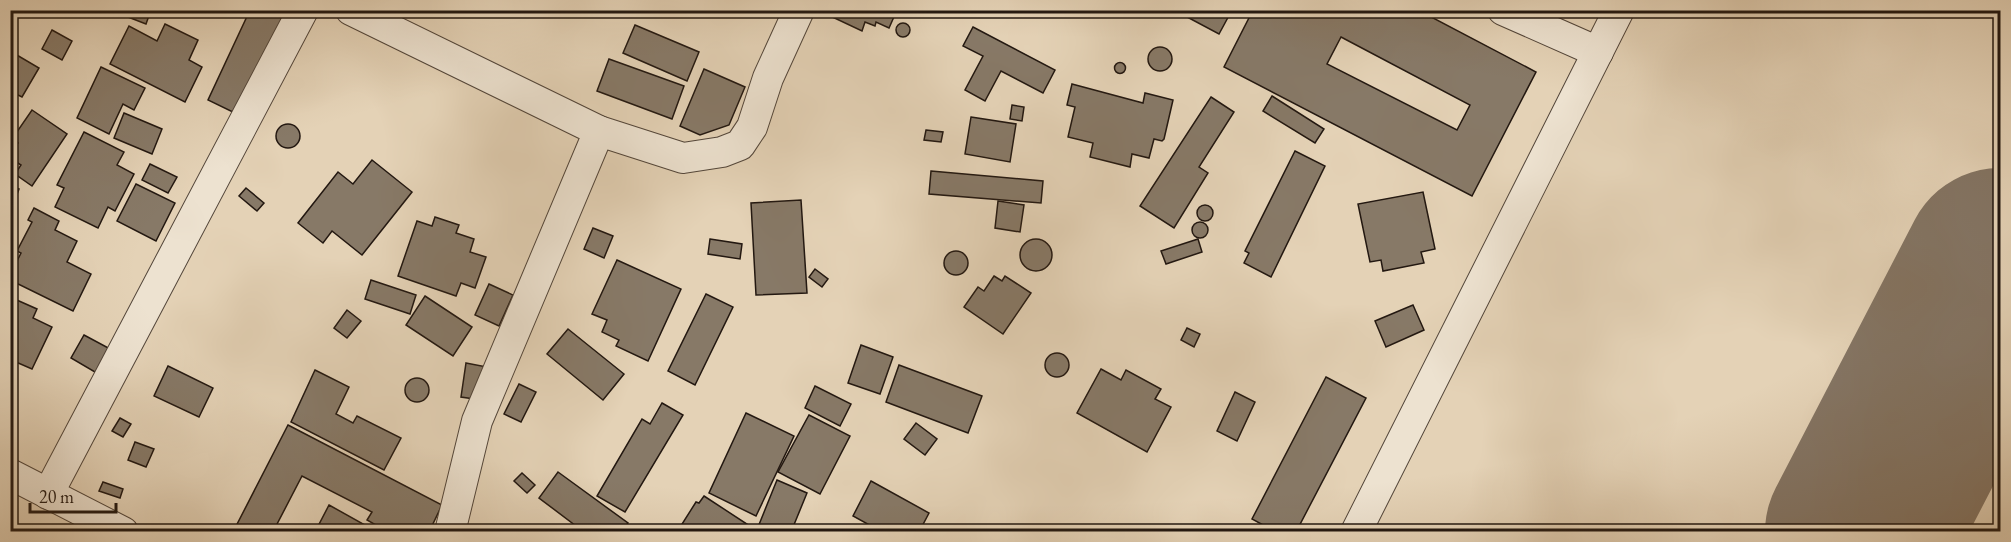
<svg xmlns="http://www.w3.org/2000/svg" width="2011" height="542" font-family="'EB Garamond',serif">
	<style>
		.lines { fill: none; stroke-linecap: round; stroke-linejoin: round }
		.runway { stroke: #847564; stroke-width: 192 }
		.building { fill: #877967; stroke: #231811; stroke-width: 1.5; fill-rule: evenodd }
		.minor-casing { stroke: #53463a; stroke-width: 32 }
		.minor { stroke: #ede2d0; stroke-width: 30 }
	</style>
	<rect width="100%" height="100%" fill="#e4d2b6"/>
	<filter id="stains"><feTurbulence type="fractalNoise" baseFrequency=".00333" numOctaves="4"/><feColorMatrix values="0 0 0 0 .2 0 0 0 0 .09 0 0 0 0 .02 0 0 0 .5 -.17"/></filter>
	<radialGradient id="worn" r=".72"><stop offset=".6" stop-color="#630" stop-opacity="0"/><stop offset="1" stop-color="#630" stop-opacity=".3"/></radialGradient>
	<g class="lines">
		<polyline class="runway" points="1861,532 2000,264"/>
	</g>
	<g class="building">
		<polygon points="130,10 151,10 146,24 128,17"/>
		<polygon points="250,10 291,10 241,116 208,100"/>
		<polygon points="825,10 897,10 889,28 876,22 875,26 865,22 862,31 824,13"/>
		<polygon points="1174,10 1232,10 1219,34"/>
		<path d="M1253 10H1418L1536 72 1472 196 1224 67ZM1341 37 1470 105 1457 130 1327 64Z"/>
		<circle cx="903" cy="30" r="7"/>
		<polygon points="165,24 198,40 189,60 202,67 185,102 110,64 129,26 157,41"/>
		<polygon points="635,25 699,52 687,81 623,53"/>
		<polygon points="973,27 1055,70 1043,93 1001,71 985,101 965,90 983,56 963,46"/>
		<polygon points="52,30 72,41 62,60 42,49"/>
		<circle cx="1160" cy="59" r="12"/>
		<polygon points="10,51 39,68 22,97 10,91"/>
		<polygon points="609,59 684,86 672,119 597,91"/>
		<circle cx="1120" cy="68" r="5.5"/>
		<polygon points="101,67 145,88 134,110 123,104 109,134 77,118"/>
		<polygon points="704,69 745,87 729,125 700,135 680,126"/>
		<polygon points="1072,84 1143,103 1145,93 1173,100 1164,139 1162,141 1154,139 1149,158 1132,154 1130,167 1090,157 1093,143 1068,137 1075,107 1067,105"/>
		<polygon points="1272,96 1324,129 1315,143 1263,111"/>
		<polygon points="1211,97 1234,112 1199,167 1208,173 1174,228 1140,206"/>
		<polygon points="1012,105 1024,107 1022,121 1010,119"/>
		<polygon points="32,110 67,134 32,186 15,174 21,165 10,158 10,154 18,143 12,139"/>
		<polygon points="124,113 162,129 152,154 114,138"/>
		<polygon points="971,117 1016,124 1010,162 965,154"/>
		<circle cx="288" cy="136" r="12"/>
		<polygon points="926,130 943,132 941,142 924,140"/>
		<polygon points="84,132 124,152 117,165 134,174 115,211 108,207 98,228 55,207 64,188 57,185"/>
		<polygon points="1295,151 1325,166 1271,277 1244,263 1249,253 1245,251"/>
		<polygon points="372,160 412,192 362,255 332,231 323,243 298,223 338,172 353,184"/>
		<polygon points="150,164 177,177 168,193 142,180"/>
		<polygon points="931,171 1043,181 1041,203 929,194"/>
		<polygon points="136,184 175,203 156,241 117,221"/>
		<polygon points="10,186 19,189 11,211 10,210"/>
		<polygon points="246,188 264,203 257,211 239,196"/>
		<polygon points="1423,192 1435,249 1421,252 1424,263 1383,271 1381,260 1370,262 1358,204"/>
		<polygon points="801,200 807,293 756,295 751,203"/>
		<polygon points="998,201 1024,205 1020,232 995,228"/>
		<circle cx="1205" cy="213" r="8"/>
		<polygon points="34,208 59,221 55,230 77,241 67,262 91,274 73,311 10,280 10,275 21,253 17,251 32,222 28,220"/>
		<polygon points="435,217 459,225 456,233 474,239 470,252 486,257 475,288 461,283 456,296 398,276 417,221 432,226"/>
		<circle cx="1200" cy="230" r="8"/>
		<polygon points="593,228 613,236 604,258 584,249"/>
		<circle cx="1036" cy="255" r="16"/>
		<polygon points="710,239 742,244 740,259 708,254"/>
		<polygon points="1198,239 1202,252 1166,264 1161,251"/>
		<circle cx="956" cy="263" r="12"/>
		<polygon points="617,260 681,289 648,361 616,346 619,340 602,332 607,320 592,314"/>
		<polygon points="815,269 828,279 822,287 809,277"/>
		<polygon points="994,276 1002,281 1005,276 1031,293 1003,334 964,307 978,287 984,291"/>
		<polygon points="371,280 416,295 410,314 365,299"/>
		<polygon points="489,284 513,295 499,326 475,315"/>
		<polygon points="706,294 733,307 695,385 668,371"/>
		<polygon points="425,296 472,327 453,356 406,325"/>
		<polygon points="10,297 37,309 33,318 52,327 32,369 16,362 10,374"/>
		<polygon points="1413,305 1424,330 1386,347 1375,321"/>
		<polygon points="347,310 361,321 347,338 334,328"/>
		<polygon points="1187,328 1200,334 1194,347 1181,340"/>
		<polygon points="568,329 624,374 603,400 547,354"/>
		<polygon points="84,335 114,351 100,375 71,358"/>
		<polygon points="861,345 893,357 880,394 848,383"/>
		<circle cx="1057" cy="365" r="12"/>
		<polygon points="466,363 487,367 481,400 461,397"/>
		<polygon points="899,365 982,396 968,433 886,402"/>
		<polygon points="168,366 213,388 199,417 154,396"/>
		<polygon points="1101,369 1121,380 1126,370 1161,389 1155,399 1171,407 1147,452 1077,413"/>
		<polygon points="315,370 349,387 336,414 353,423 357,416 401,438 384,470 291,422"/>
		<polygon points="1326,377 1366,398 1296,532 1276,532 1252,519"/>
		<circle cx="417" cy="390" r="12"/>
		<polygon points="519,384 536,392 521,422 504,414"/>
		<polygon points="815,386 851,404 840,426 805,408"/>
		<polygon points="1235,392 1255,402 1237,441 1217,431"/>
		<polygon points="662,403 683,415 625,512 597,496 642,419 650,424"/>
		<polygon points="746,413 794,436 756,516 709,493"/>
		<polygon points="809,415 850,436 820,494 778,472"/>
		<polygon points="120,418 131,424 123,437 112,431"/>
		<polygon points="916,423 937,439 925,455 904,439"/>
		<polygon points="288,425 442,505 429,532 373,532 376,525 367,520 372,512 302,476 275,528 283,532 233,532"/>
		<polygon points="135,442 154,449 146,467 128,460"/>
		<polygon points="558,472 628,523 622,532 584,532 539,498"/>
		<polygon points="522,473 535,485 527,493 514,481"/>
		<polygon points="777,480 807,493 791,532 756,532"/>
		<polygon points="871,481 929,513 919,532 882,532 853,516"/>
		<polygon points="103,482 123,489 120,498 99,491"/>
		<polygon points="704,496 753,528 751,532 677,532 696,502 699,503"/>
		<polygon points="329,505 365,525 362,532 315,532"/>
	</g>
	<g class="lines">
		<defs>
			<g id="minor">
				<polyline points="351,10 599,131 477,421 450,532"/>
				<polyline points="1503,10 1598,52"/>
				<polyline points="599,131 683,158 722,152 740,145 752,127 768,78 799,10"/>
				<polyline points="10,474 123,532"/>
				<polyline points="48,494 303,10"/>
				<polyline points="1356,532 1619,10"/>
			</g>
		</defs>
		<use href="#minor" class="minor-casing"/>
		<use href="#minor" class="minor"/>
	</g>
	<rect width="2011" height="542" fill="none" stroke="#e4d2b6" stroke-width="36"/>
	<rect x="12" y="12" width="1987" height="518" fill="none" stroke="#231811" stroke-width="3"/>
	<rect x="18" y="18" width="1975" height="506" fill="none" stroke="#231811" stroke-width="1.5"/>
	<path d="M30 503v9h86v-9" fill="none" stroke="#231811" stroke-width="3"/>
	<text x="39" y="503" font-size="18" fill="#231811" stroke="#ede2d0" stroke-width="4.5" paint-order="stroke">20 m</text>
	<rect width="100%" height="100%" filter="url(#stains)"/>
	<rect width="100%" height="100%" fill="url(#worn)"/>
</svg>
